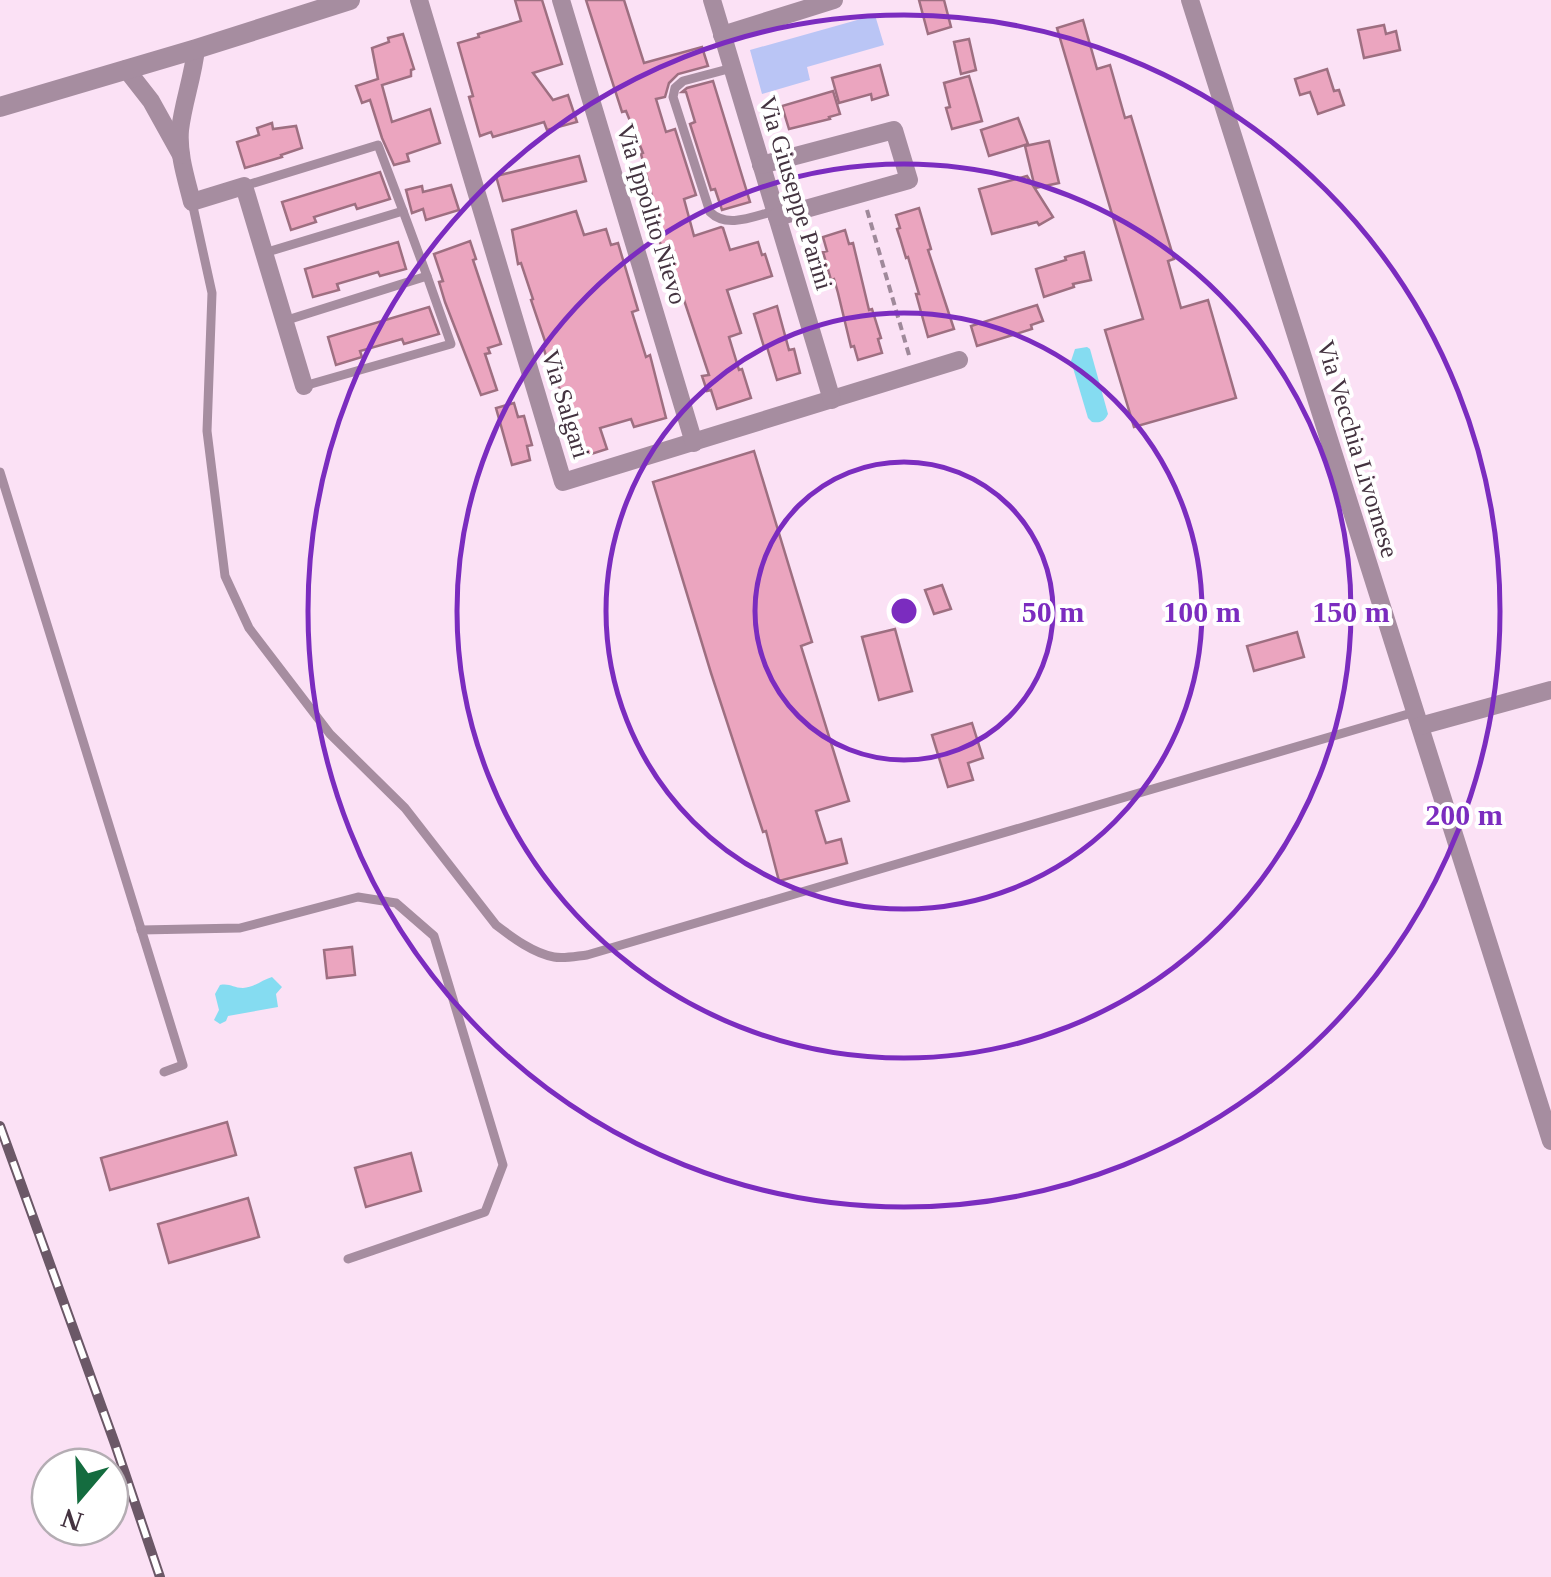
<svg xmlns="http://www.w3.org/2000/svg" width="1551" height="1577" font-family="'Times New Roman',serif">
	<style>
		.green { fill: #bac5f5 }
		.water { fill: #85dcf1 }
		.building { fill: #eba5bf; stroke: #9e6f81; stroke-width: 2.5 }
		.lines { fill: none; stroke-linecap: round; stroke-linejoin: round }
		.path { stroke: #9f899a; stroke-width: 4; stroke-dasharray: 8 5; stroke-linecap: butt }
		.service { stroke: #a68da0; stroke-width: 9 }
		.minor { stroke: #a68da0; stroke-width: 18 }
		.tertiary { stroke: #a68da0; stroke-width: 20 }
		.rail-casing { stroke: #6b5867; stroke-width: 10 }
		.rail { stroke: #fff; stroke-width: 6; stroke-dasharray: 19; stroke-linecap: butt }
		.ring { fill: none; stroke: #7b2cbf; stroke-width: 5 }
		.labels { text-anchor: middle; dominant-baseline: central; stroke-width: 8; stroke-linejoin: round; paint-order: stroke }
		.street-label { font-size: 25px; fill: #443340; stroke: #fff }
		.centre { fill: #7b2cbf; stroke: #fff; stroke-width: 5 }
		.ring-label { font-size: 30px; text-anchor: middle; font-weight: bold; fill: #7b2cbf; stroke: #fff; stroke-width: 8; stroke-linejoin: round; paint-order: stroke }
	</style>
	<rect width="100%" height="100%" fill="#fbe1f5"/>
	<polygon class="green" points="875,15 884,45 807,67 810,80 762,94 750,50"/>
	<g class="water">
		<path d="M1087 347 1090 349 1108 414C1104 422 1100 423 1092 422L1088 418 1071 361 1075 349Z"/>
		<path d="M272 977 282 987 276 994 278 1007 228 1016 226 1021 220 1024 214 1020 219 1010 215 994 220 985C230 983 233 988 243 988 253 988 262 980 272 977Z"/>
	</g>
	<g class="building">
		<polygon points="515,0 542,0 562,64 533,73 553,100 568,95 577,122 547,130 544,122 493,137 491,132 480,136 469,97 473,96 458,43 479,37 478,34 521,21"/>
		<polygon points="586,0 624,0 644,63 702,47 708,66 678,74 669,83 665,97 656,99 666,132 675,129 696,195 684,199 694,236 721,227 723,228 730,250 758,242 762,255 765,254 772,276 727,290 741,333 729,337 739,370 742,369 751,398 717,409 711,390 707,391 702,376 709,375 673,267 668,268 656,230 661,230 641,154 643,153 626,111 622,112"/>
		<polygon points="919,0 944,0 951,27 928,34"/>
		<polygon points="1083,20 1097,69 1110,65 1125,118 1131,116 1174,259 1168,261 1181,308 1208,300 1236,398 1134,427 1105,330 1143,319 1057,28"/>
		<polygon points="1384,25 1386,34 1396,31 1400,50 1364,58 1358,30"/>
		<polygon points="403,34 414,69 411,70 411,76 382,85 392,122 430,109 440,143 407,154 409,161 394,165 382,138 370,100 362,103 356,86 378,79 372,48 389,42 388,38"/>
		<polygon points="969,39 976,70 961,74 954,42"/>
		<polygon points="880,65 888,95 872,100 871,94 839,103 832,78"/>
		<polygon points="1327,69 1334,91 1339,90 1344,105 1318,114 1310,92 1300,95 1295,79"/>
		<polygon points="969,76 982,121 952,129 946,108 950,107 944,83"/>
		<polygon points="713,81 750,202 722,210 715,189 711,190 690,124 695,122 686,92 682,92 687,88"/>
		<polygon points="833,91 840,114 829,117 830,119 789,129 782,106"/>
		<polygon points="1018,118 1028,144 989,156 981,130"/>
		<polygon points="272,123 273,129 296,126 302,148 281,155 282,157 245,168 237,142 259,135 257,128"/>
		<polygon points="1049,141 1059,183 1035,188 1025,146"/>
		<polygon points="579,156 586,181 503,201 496,176"/>
		<polygon points="380,172 390,199 357,209 355,204 314,217 316,222 291,230 282,202"/>
		<polygon points="1027,176 1053,217 1039,225 1037,222 992,234 979,189"/>
		<polygon points="451,185 459,210 426,220 423,209 412,213 406,190 422,186 423,192"/>
		<polygon points="919,208 931,249 928,250 954,329 928,337 916,294 919,294 908,257 906,258 900,238 897,229 900,228 896,215"/>
		<polygon points="576,211 584,235 606,229 611,245 618,243 638,310 632,312 646,357 650,355 666,418 634,427 631,419 600,428 607,449 582,457 576,435 571,436 558,395 561,394 550,359 547,359 543,346 546,344 531,300 533,299 521,263 518,264 512,230"/>
		<polygon points="845,230 849,244 853,243 869,310 872,309 881,338 878,339 882,353 858,360 854,346 851,347 838,293 834,279 831,280 823,252 827,251 823,237"/>
		<polygon points="470,241 476,259 473,260 501,344 488,348 490,353 485,354 497,390 481,395 445,302 439,282 443,281 434,254"/>
		<polygon points="398,242 406,269 380,276 378,272 337,284 339,290 313,297 305,269"/>
		<polygon points="1084,252 1091,280 1073,284 1074,287 1044,297 1036,269 1066,260 1065,257"/>
		<polygon points="1037,305 1043,321 1031,325 1032,329 977,346 971,326"/>
		<polygon points="777,306 789,350 794,349 800,373 777,380 767,347 764,347 754,314"/>
		<polygon points="429,307 439,334 404,344 402,339 360,351 362,357 336,365 328,337"/>
		<polygon points="514,403 518,417 524,416 532,445 527,446 530,460 512,465 496,408"/>
		<polygon points="754,451 812,642 801,646 849,801 816,811 826,843 841,839 847,863 779,881 766,831 763,832 711,673 653,482"/>
		<polygon points="942,585 951,609 934,614 925,590"/>
		<polygon points="895,629 912,691 879,700 862,637"/>
		<polygon points="1297,632 1304,657 1254,671 1247,646"/>
		<polygon points="972,723 983,758 968,763 973,780 948,787 932,735"/>
		<polygon points="352,947 355,975 327,978 324,950"/>
		<polygon points="227,1122 236,1155 110,1190 101,1158"/>
		<polygon points="411,1153 421,1191 366,1207 355,1168"/>
		<polygon points="248,1198 259,1237 169,1263 158,1224"/>
	</g>
	<g class="lines">
		<polyline class="path" points="867,210 909,355"/>
		<g class="service">
			<path d="M732 68 683 81 675 88 673 97 710 212C727 229 754 216 775 211"/>
			<polyline points="244,186 378,145 403,211"/>
			<path d="M192 202 212 293 207 431 225 576 249 628 330 734 405 808 496 925C513 938 533 953 554 957 564 959 577 956 587 955L1415 712"/>
			<polyline points="264,253 403,211 427,276"/>
			<polyline points="284,321 427,276 451,344 304,386"/>
			<polyline points="0,472 183,1065 164,1072"/>
			<polyline points="141,930 240,928 358,897 396,903 434,936 503,1165 485,1212 348,1259"/>
		</g>
		<g class="minor">
			<polyline points="419,0 563,482 959,360"/>
			<polyline points="561,0 694,443"/>
			<polyline points="712,0 832,400"/>
			<polyline points="1190,0 1551,1141"/>
			<polyline points="722,35 834,0"/>
			<path d="M196 49C193 77 183 103 180 130 178 154 186 178 192 202L244 186 304 386"/>
			<polyline points="126,69 151,101 181,155"/>
			<polyline points="761,165 894,130 909,180 777,217"/>
			<polyline points="1420,726 1551,690"/>
		</g>
		<polyline class="tertiary" points="0,107 196,49 350,0"/>
		<defs>
			<polyline id="rail" points="0,1126 115,1444 160,1577"/>
		</defs>
		<use href="#rail" class="rail-casing"/>
		<use href="#rail" class="rail"/>
	</g>
	<g class="ring">
		<circle cx="904" cy="611" r="149"/>
		<circle cx="904" cy="611" r="298"/>
		<circle cx="904" cy="611" r="447"/>
		<circle cx="904" cy="611" r="596"/>
	</g>
	<g class="labels">
		<g class="street-label">
			<text transform="translate(796 193) rotate(73)">Via Giuseppe Parini</text>
			<text transform="translate(652 214) rotate(73)">Via Ippolito Nievo</text>
			<text transform="translate(566 404) rotate(73)">Via Salgari</text>
			<text transform="translate(1358 449) rotate(73)">Via Vecchia Livornese</text>
		</g>
	</g>
	<circle cx="904" cy="611" r="15" class="centre"/>
	<g class="ring-label">
		<text x="1053" y="622">50 m</text>
		<text x="1202" y="622">100 m</text>
		<text x="1351" y="622">150 m</text>
		<text x="1464" y="825">200 m</text>
	</g>
	<g transform="translate(80 1497) rotate(199)"><circle r="48" fill="#ffffff" stroke="#b4adb3" stroke-width="2.5"/>
	<path d="M0-8L18 38L0 25L-18 38Z" fill="#146c3f"/>
	<text y="-15" font-size="28" font-weight="bold" text-anchor="middle" fill="#443340">N</text>
	</g>
</svg>
